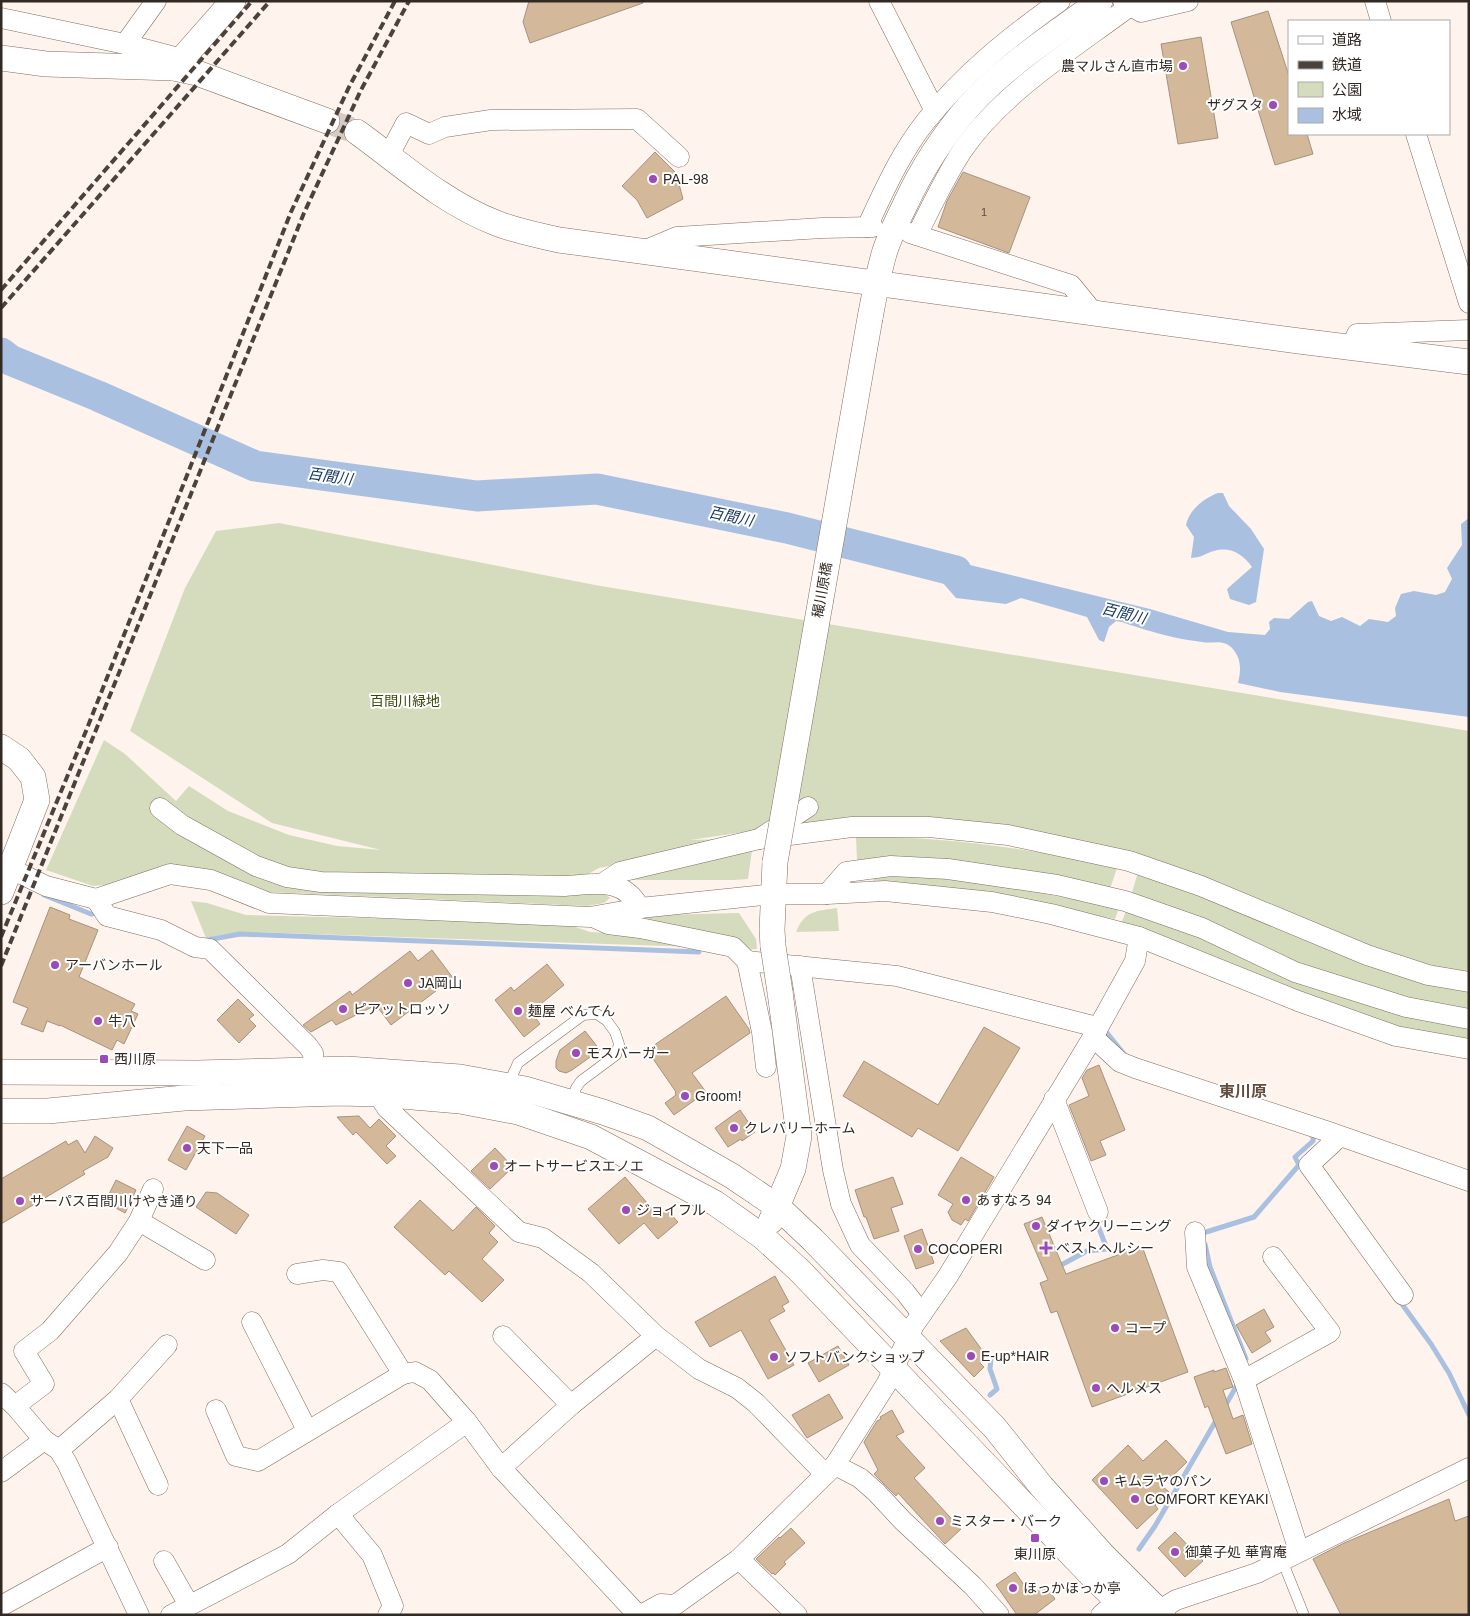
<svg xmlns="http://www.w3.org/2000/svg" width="1470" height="1616" font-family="Arial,'Noto Sans JP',sans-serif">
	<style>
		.green { fill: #d4dcbd }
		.water { fill: #a9c0e0 }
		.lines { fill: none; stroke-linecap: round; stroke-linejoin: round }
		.stream { stroke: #a9c0e0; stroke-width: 5 }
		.river { stroke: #a9c0e0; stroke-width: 31 }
		.building { fill: #d4b89a; stroke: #a6937e }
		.tertiary-tunnel { stroke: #d5cbc5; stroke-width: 25; stroke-dasharray: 25 12; stroke-linecap: butt }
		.service-casing { stroke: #846c5f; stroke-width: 11 }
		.minor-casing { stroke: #846c5f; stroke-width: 21 }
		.tertiary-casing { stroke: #846c5f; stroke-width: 26 }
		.service { stroke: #fff; stroke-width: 10 }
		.minor { stroke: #fff; stroke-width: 20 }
		.tertiary { stroke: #fff; stroke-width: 25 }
		.rail { stroke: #4c423c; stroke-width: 4; stroke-dasharray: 8 4; stroke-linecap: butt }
		.tertiary-bridge-casing { stroke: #846c5f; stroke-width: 26; stroke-linecap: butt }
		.tertiary-bridge { stroke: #fff; stroke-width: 25 }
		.poi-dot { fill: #9d49b7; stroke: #fff; stroke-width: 2 }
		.labels { text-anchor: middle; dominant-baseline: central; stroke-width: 4; stroke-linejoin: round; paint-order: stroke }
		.number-label { font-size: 11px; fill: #5b4d41 }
		.poi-label { font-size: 14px; fill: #332923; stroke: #fff; text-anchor: start }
		.street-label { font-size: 14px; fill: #332923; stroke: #fff }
		.park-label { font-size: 14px; fill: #3c4608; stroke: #fff }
		.water-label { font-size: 15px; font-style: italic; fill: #183861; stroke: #fff }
		.quarter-label { font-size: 16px; font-weight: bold; fill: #644d40; stroke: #fff }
	</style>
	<rect width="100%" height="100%" fill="#fef3ed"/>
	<g class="green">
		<polygon points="279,523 595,585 1469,731 1469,971 1435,969 1080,843 758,830 690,840 725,839 725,843 599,868 579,879 252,874 285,887 574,893 606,895 610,898 604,903 587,906 268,892 200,869 113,884 93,886 46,870 104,740 125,754 176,801 189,786 228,811 289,835 337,846 381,850 272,823 130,731 185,588 216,531"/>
		<path d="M856 836C944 837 1032 848 1117 868L1109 892 888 861 857 860Z"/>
		<polygon points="752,850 748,879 733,880 626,880"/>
		<polygon points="1138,872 1469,988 1469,1010 1413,1002 1319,972 1131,896"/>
		<polygon points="873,876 958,877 1119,908 1115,919 1051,907 873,882"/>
		<polygon points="191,901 207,903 246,915 564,923 590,932 610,933 697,947 252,932 225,934 206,938"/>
		<path d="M837 908 839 931 796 932C805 910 817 911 837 908Z"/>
		<polygon points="1126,911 1220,944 1308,987 1405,1016 1469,1029 1469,1040 1401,1029 1305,995 1158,934 1121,924"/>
		<polygon points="739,913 756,939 757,949 746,950 634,919 660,915"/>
	</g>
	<g class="water">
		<path d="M1218 493H1223L1229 506 1251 529 1264 549 1256 602 1249 605 1230 599 1227 589 1252 567C1243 554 1230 546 1214 551 1203 554 1204 557 1191 558L1194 537 1186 525C1189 510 1204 498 1218 493Z"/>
		<path d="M1469 518V717L1280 692 1238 683C1241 670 1242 658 1231 647 1222 639 1213 644 1202 642 1184 640 1163 635 1146 630 1135 627 1127 623 1116 621L1109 627 1104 642 1099 640 1087 617 1021 598 1006 604 956 598 936 575 912 566 921 553 1150 609 1228 632 1265 635 1270 629 1269 622 1274 618 1289 619 1308 602 1312 601 1319 616 1331 621 1342 617 1360 626 1369 619 1388 622 1396 616 1395 608 1401 594 1414 591 1436 595 1445 592 1452 579 1447 568 1462 545 1461 524Z"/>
	</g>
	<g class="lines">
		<g class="stream">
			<polyline points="44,895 91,914 100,913"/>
			<polyline points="207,940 240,934 699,952"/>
			<polyline points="1103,1028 1124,1054"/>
			<polyline points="1203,1236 1203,1233 1254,1217 1299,1165 1295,1157 1313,1141 1313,1137 1310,1133"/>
			<polyline points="1205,1244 1210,1267 1246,1359"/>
			<polyline points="1063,1264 1087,1251 1107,1249 1095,1218"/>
			<polyline points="1399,1300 1431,1344 1449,1373 1469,1415"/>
			<polyline points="990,1395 997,1389 990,1369 991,1358"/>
			<polyline points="1225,1406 1237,1385"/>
			<polyline points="1139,1549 1155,1526 1218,1417"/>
		</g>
		<polyline class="river" points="1,353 10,360 98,396 255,466 477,496 597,489 787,528 956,571"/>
	</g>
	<g class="building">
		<polygon points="529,1 643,1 643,3 530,43 523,22"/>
		<polygon points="1268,11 1289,76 1289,134 1307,134 1313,154 1275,165 1231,22"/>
		<polygon points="1201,37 1218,138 1178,144 1161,44"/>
		<polygon points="655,152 676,173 683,199 647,218 637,200 622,186"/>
		<polygon points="963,172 1030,197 1009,253 938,227 947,201"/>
		<polygon points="50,907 70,915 69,919 98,930 79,977 135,1004 131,1011 138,1014 124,1044 117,1040 112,1050 60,1025 60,1026 47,1021 43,1032 21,1024 28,1008 13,1002"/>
		<polygon points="432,950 453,978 391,1025 376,1005 336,1025 332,1020 311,1032 303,1025 350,991 352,995 410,951 418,961"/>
		<polygon points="547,964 564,985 531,1012 540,1024 524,1037 495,1000 511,987 514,991"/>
		<polygon points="726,996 749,1029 750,1033 692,1073 706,1092 674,1115 665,1103 676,1095 675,1093 676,1092 647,1050"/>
		<polygon points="238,999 254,1015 249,1019 256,1026 239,1043 217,1020"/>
		<polygon points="984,1027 1020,1048 958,1151 918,1128 912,1137 843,1096 864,1061 938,1105"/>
		<polygon points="585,1031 600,1050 572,1070 566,1073 559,1071 556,1068 556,1061 560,1050"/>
		<polygon points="1099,1065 1125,1130 1100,1141 1106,1155 1091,1161 1069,1105 1089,1096 1082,1078 1087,1070"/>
		<polygon points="740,1110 755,1132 742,1141 741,1139 728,1147 715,1128"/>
		<polygon points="359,1116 370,1128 379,1119 396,1136 386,1146 396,1156 387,1164 356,1132 353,1135 337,1117"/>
		<polygon points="187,1126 205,1136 186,1170 168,1160"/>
		<polygon points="95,1136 113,1148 108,1157 83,1171 85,1174 1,1224 1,1179 66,1141 68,1145 77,1140 85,1153"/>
		<polygon points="495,1148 513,1167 490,1189 471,1171"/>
		<polygon points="961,1157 994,1177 968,1221 965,1219 961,1225 952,1220 948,1212 953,1204 938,1195"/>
		<polygon points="625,1177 659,1217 667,1210 678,1222 658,1239 644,1223 619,1244 588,1209"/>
		<polygon points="893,1177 903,1204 891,1208 899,1231 874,1239 866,1217 864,1217 855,1190"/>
		<polygon points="116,1180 136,1190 125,1213 105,1202"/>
		<polygon points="206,1192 217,1193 249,1215 236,1234 196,1207"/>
		<polygon points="420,1200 453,1231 476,1207 495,1226 489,1233 498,1242 482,1259 504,1280 482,1302 449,1271 445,1275 394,1227"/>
		<polygon points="1042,1217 1066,1274 1142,1246 1188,1372 1092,1407 1057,1311 1051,1313 1040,1283 1048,1280 1024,1224"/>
		<polygon points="922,1229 934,1263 916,1269 904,1236"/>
		<polygon points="775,1276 789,1302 782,1306 785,1311 769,1320 794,1365 768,1379 741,1330 710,1347 695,1322"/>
		<polygon points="1264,1309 1274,1327 1265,1332 1271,1341 1252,1353 1236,1325"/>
		<polygon points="966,1328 987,1357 980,1363 984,1367 974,1377 940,1341"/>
		<polygon points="838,1346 849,1365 819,1382 808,1363"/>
		<polygon points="1226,1368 1233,1387 1223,1390 1233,1419 1243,1415 1252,1444 1226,1454 1208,1406 1205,1408 1194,1377 1214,1370 1214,1372"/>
		<polygon points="829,1394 843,1418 807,1438 792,1415"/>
		<polygon points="892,1410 904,1432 896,1436 925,1468 914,1478 961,1529 945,1544 898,1493 896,1496 874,1474 878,1470 864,1442 877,1421 881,1419 880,1417"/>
		<polygon points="1166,1440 1187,1462 1162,1486 1169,1492 1155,1505 1158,1509 1137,1529 1092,1480 1128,1445 1143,1461"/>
		<polygon points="1449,1499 1455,1521 1469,1516 1469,1615 1341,1615 1313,1559 1344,1543"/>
		<polygon points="791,1528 805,1543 784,1562 786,1564 775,1575 773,1573 772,1574 756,1559 779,1537 780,1538"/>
		<polygon points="1175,1532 1203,1561 1185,1577 1158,1548"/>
		<polygon points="1015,1572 1031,1595 1045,1585 1055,1599 1034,1615 1017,1615 996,1585"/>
	</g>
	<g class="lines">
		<polyline class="tertiary-tunnel" points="327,121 357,132"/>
		<defs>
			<g id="service">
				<polyline points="508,1085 518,1063 583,1015 597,1014 607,1021 615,1032 619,1044 616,1055 581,1081 576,1088 571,1103"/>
				<polyline points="1282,1560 1304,1615"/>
			</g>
			<g id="minor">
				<polyline points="879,1 935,111"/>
				<polyline points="1123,1 1141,12 1188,1"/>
				<polyline points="1375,1 1381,21"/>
				<polyline points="1,18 125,44 182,59"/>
				<polyline points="125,44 156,1"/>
				<polyline points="1416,134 1469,303"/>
				<polyline points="389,155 406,123 429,134 445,127 491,120 637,119 679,157"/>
				<path d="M867 227C884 191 901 152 926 121 964 73 1011 36 1060 1"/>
				<polyline points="910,233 1071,285 1093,312"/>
				<path d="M917 235C931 207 945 177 962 151 1001 93 1074 48 1130 6"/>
				<polyline points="641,252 677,237 822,228 873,227"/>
				<polyline points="1351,348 1357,334 1469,330"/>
				<path d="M160 808 182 825 256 866 287 877 321 882 565 886C596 884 623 877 640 908"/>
				<polyline points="759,839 852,827 929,827 1008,835 1129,861 1201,886 1367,955 1428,975 1469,982"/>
				<polyline points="11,869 46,886 96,899 170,874 211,880 269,903 590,917 640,908 773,894 827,894 885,891 992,902 1051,914 1139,937 1298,1001 1396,1036 1469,1049"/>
				<polyline points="603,883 620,872 759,839 808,807"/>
				<polyline points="827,894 846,872 891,866 948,869 1057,885 1125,901 1202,928 1295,972 1406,1007 1469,1019"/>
				<polyline points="96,899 107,916 161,930 195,947 210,949 308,1046 313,1053 314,1069"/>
				<polyline points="597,919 608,924 640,928 733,947 747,961 762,1032 766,1067"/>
				<polyline points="747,961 897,976 1093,1026 1097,1030"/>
				<polyline points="800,966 833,1170 841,1204 860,1245 905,1292 922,1314"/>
				<polyline points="1093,1037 1120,1062 1135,1068 1329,1132 1469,1181"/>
				<polyline points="378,1094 387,1108 519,1232 543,1238 591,1273 656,1336 699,1369 737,1388 756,1403 825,1474"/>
				<polyline points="1054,1099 1098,1212"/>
				<polyline points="1339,1137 1309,1165 1403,1295"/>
				<polyline points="139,1221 205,1260"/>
				<polyline points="1195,1232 1197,1267 1244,1380 1299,1551"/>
				<polyline points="297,1274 323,1270 339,1272 403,1374"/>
				<polyline points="252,1322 307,1430"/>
				<polyline points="503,1336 571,1405"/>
				<polyline points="1244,1380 1330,1332 1273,1257"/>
				<polyline points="1,1393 15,1406 44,1440 59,1450 67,1463 139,1615"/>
				<polyline points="118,1399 158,1485"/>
				<polyline points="15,1406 44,1384 24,1351 50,1331 118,1253 139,1221 153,1189"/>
				<polyline points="216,1410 236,1456 258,1461 403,1374 415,1372 430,1380 467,1422"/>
				<polyline points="59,1450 118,1399 167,1345"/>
				<polyline points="835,1465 860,1478 876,1492 903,1521 973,1586 999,1615"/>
				<polyline points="501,1468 571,1405 656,1336"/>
				<polyline points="1,1472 44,1440"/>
				<polyline points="338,1514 372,1555 393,1606 388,1615"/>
				<polyline points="739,1559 797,1615"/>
				<polyline points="164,1561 189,1605"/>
				<polyline points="1,1606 108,1547"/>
				<polyline points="171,1615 288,1554 338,1514 467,1422 501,1468 638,1615"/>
				<polyline points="641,1615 661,1604 675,1605 739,1559 835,1465 887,1383 914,1325 948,1276 1093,1037 1135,961 1139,937"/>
				<polyline points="1101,1615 1128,1592"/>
				<polyline points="1152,1615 1176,1600 1257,1573 1469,1468"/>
			</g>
			<g id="tertiary">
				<polyline points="1,58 46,64 174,68 197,73 327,121"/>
				<polyline points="174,68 233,1"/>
				<path d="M357 132C401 164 444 203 496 223 516 231 537 235 559 240L1299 341 1469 362"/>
				<path d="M870 318C874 297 878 275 884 254 889 237 897 221 905 205 921 170 943 136 969 106 1006 65 1055 34 1100 1"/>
				<polyline points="1,747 19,759 33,777 37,800 1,892"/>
				<polyline points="773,946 772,930 775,862"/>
				<polyline points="1,1072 198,1073 347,1069 460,1077 525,1089 603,1112 648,1128 732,1176 778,1207 813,1240 995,1428 1042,1487 1102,1554 1163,1615"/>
				<polyline points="1,1111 48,1111 184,1098 339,1093 378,1094 460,1101 518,1112 591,1137 715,1203 763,1237 800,1271 1093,1577 1132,1615"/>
				<polyline points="771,1221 793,1169 799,1136 780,992"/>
			</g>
		</defs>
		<use href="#service" class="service-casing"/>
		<use href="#minor" class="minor-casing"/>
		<use href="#tertiary" class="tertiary-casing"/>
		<use href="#service" class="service"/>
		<use href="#minor" class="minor"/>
		<use href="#tertiary" class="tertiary"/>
		<g class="rail">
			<polyline points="1,290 252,1"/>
			<polyline points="1,308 270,1"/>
			<polyline points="1,937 86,731 291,212 349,87 395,1"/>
			<polyline points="1,966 304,213 361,90 409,1"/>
		</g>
		<defs>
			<g id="tertiary-bridge">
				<polyline points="775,862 870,318"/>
				<polyline points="773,946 780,992"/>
			</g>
		</defs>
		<use href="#tertiary-bridge" class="tertiary-bridge-casing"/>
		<use href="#tertiary-bridge" class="tertiary-bridge"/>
	</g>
	<g class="poi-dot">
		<circle cx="1183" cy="66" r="5"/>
		<circle cx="1273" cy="105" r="5"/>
		<circle cx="653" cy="179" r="5"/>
		<circle cx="55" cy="965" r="5"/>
		<circle cx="408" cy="983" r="5"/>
		<circle cx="343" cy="1009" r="5"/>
		<circle cx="518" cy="1011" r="5"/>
		<circle cx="98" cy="1021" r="5"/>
		<circle cx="576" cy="1053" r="5"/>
		<rect x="99" y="1054" width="10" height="10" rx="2.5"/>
		<circle cx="685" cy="1096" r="5"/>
		<circle cx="734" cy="1128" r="5"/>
		<circle cx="187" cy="1148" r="5"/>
		<circle cx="494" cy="1166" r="5"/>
		<circle cx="966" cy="1200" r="5"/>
		<circle cx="20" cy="1201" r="5"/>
		<circle cx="626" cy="1210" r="5"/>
		<circle cx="1036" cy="1226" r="5"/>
		<path d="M1043.5 1240.5h5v5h5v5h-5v5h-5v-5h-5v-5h5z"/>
		<circle cx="918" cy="1249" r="5"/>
		<circle cx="1115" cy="1328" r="5"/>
		<circle cx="971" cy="1356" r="5"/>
		<circle cx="774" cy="1357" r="5"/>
		<circle cx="1096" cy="1388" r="5"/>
		<circle cx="1104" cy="1481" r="5"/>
		<circle cx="1135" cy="1499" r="5"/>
		<circle cx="940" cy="1521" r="5"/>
		<rect x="1030" y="1533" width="10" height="10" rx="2.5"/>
		<circle cx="1175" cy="1552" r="5"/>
		<circle cx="1013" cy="1588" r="5"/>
	</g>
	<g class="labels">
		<g class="number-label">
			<text x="984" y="212">1</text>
		</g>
		<g class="poi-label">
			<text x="1173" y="66" text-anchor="end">農マルさん直市場</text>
			<text x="1263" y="105" text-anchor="end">ザグスタ</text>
			<text x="663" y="179">PAL-98</text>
			<text x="65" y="965">アーバンホール</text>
			<text x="418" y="983">JA岡山</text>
			<text x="353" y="1009">ピアットロッソ</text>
			<text x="528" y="1011">麺屋 べんてん</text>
			<text x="108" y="1021">牛八</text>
			<text x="586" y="1053">モスバーガー</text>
			<text x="114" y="1059">西川原</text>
			<text x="695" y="1096">Groom!</text>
			<text x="744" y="1128">クレバリーホーム</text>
			<text x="197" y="1148">天下一品</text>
			<text x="504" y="1166">オートサービスエノエ</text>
			<text x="976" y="1200">あすなろ 94</text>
			<text x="30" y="1201">サーパス百間川けやき通り</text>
			<text x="636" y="1210">ジョイフル</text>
			<text x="1046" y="1226">ダイヤクリーニング</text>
			<text x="1056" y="1248">ベストヘルシー</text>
			<text x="928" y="1249">COCOPERI</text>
			<text x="1125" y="1328">コープ</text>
			<text x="981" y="1356">E-up*HAIR</text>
			<text x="784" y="1357">ソフトバンクショップ</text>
			<text x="1106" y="1388">ヘルメス</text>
			<text x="1114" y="1481">キムラヤのパン</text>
			<text x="1145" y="1499">COMFORT KEYAKI</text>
			<text x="950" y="1521">ミスター・バーク</text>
			<text x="1185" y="1552">御菓子処 華宵庵</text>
			<text x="1035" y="1554" text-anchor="middle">東川原</text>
			<text x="1023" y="1588">ほっかほっか亭</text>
		</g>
		<g class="street-label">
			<text transform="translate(822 590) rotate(-80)">穝川原橋</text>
		</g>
		<g class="park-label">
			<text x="405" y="701">百間川緑地</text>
		</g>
		<g class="water-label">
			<text transform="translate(330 476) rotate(8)">百間川</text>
			<text transform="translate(731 516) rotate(12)">百間川</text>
			<text transform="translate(1124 613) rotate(14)">百間川</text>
		</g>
		<g class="quarter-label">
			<text x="1243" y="1091">東川原</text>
		</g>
	</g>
	<rect width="1470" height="1616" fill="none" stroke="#332923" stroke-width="5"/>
	<rect x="1288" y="20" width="162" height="115" fill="#ffffff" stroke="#ada9a7"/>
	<rect x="1298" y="36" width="25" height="8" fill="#ffffff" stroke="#ada9a7"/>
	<text x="1332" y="45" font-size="15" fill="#332923">道路</text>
	<rect x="1298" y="61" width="25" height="8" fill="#4c423c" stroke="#ada9a7"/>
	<text x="1332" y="70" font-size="15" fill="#332923">鉄道</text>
	<rect x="1298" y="82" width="25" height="15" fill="#d4dcbd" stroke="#ada9a7"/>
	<text x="1332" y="95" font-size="15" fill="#332923">公園</text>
	<rect x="1298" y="108" width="25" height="15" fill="#a9c0e0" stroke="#ada9a7"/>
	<text x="1332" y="120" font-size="15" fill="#332923">水域</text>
</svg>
